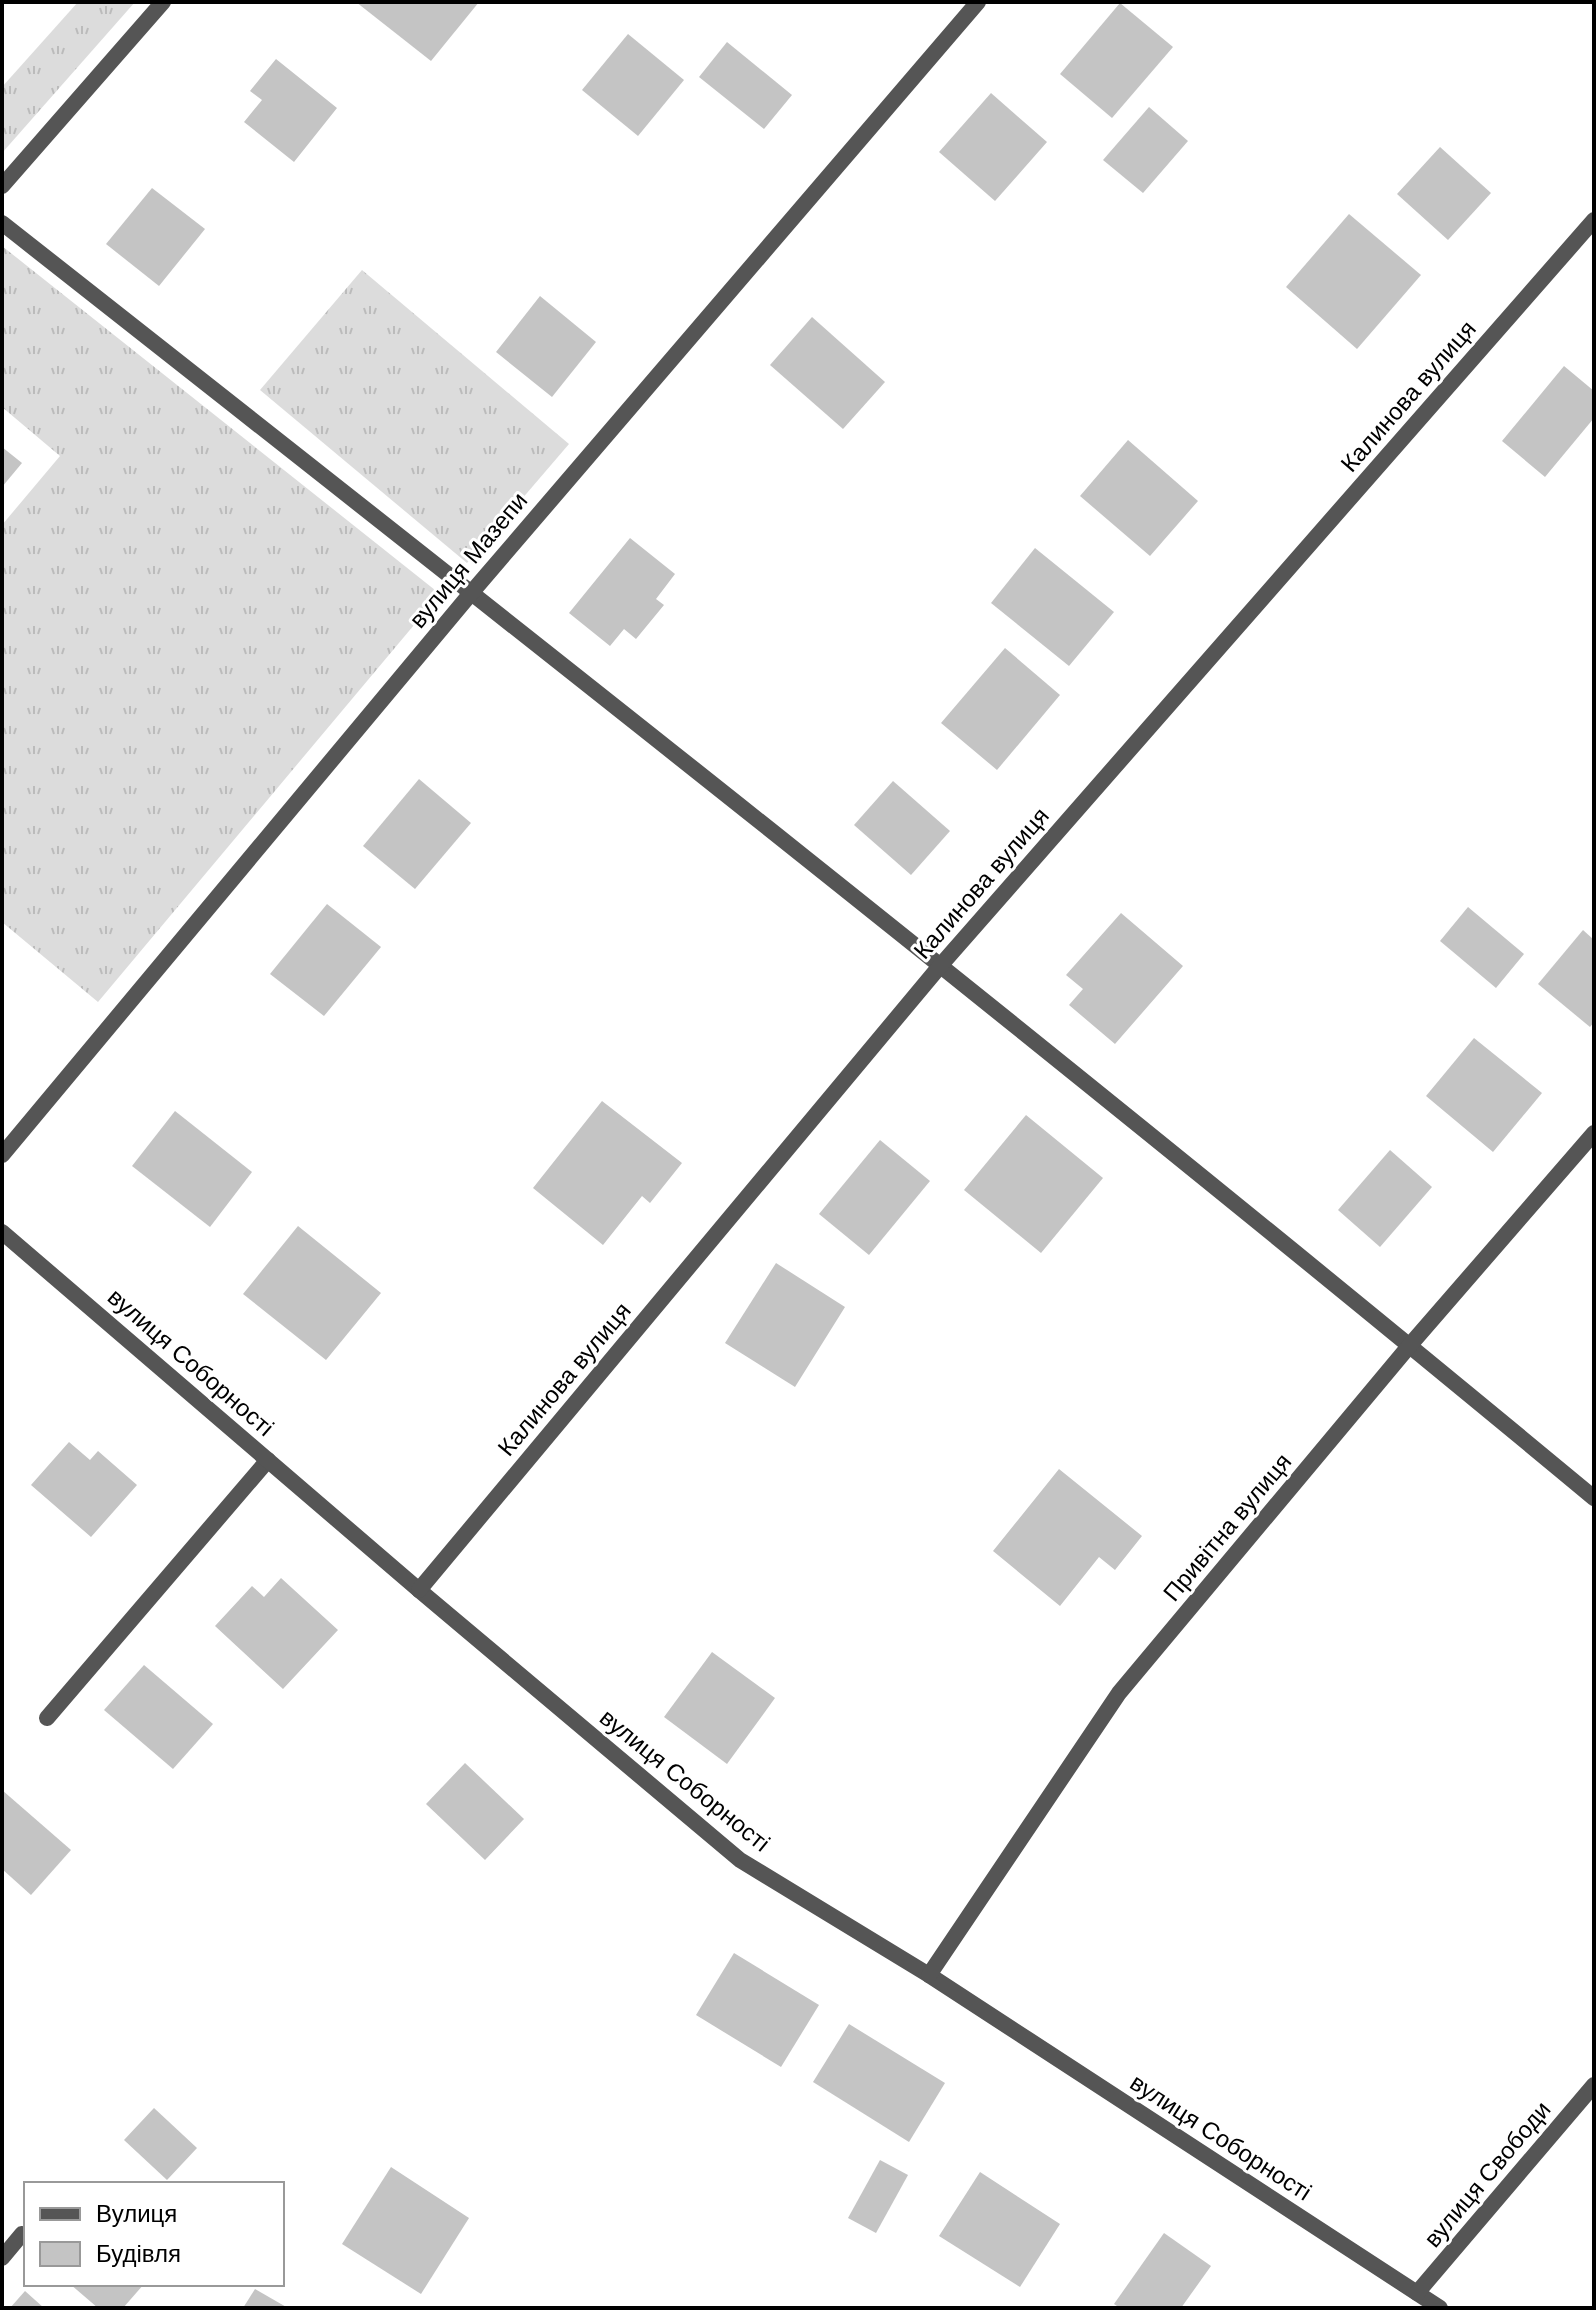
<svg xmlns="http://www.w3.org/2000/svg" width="1596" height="2310" font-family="'DM Sans',sans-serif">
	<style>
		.grass { fill: url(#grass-tufts) }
		.building { fill: #c4c4c4 }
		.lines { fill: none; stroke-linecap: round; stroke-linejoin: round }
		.service { stroke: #555; stroke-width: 16 }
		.minor { stroke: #555; stroke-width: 16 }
		.labels { text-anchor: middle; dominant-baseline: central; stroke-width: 6; stroke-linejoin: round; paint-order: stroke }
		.street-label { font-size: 24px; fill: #000; stroke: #fff }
	</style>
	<defs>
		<pattern id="grass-tufts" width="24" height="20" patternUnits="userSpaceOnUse" patternTransform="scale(2)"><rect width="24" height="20" fill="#dcdcdc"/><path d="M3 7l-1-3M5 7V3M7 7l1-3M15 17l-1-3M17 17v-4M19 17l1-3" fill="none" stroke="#bbb"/></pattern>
	</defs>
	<rect width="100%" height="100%" fill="#fff"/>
	<g class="grass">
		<polygon points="78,2 135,2 2,153 2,87"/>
		<polygon points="2,246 440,594 98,1002 2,922 2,525 60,456 2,407"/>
		<polygon points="362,270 569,444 467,563 260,390"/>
	</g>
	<g class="building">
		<polygon points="356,2 479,2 431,61"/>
		<polygon points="1120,3 1173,47 1112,118 1060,74"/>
		<polygon points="628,34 684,80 638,136 582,90"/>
		<polygon points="727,42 792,95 764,129 699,77"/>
		<polygon points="276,59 337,108 294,162 244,122 262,100 250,91"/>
		<polygon points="991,93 1047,142 995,201 939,152"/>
		<polygon points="1149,107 1188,141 1143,193 1103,160"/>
		<polygon points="1440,147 1491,193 1448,240 1397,194"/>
		<polygon points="152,188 205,229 159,286 106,244"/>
		<polygon points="1349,214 1421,275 1357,349 1286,287"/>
		<polygon points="540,296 596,342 552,397 496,352"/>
		<polygon points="812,317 885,382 843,429 770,365"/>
		<polygon points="1564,366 1594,391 1594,418 1545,477 1502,441"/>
		<polygon points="1128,440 1198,501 1150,556 1080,496"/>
		<polygon points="2,447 22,463 2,487"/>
		<polygon points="630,538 675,574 656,599 664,605 636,639 624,629 610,646 569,613"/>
		<polygon points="1035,548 1114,612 1069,666 991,603"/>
		<polygon points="1005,648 1060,695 997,770 941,723"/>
		<polygon points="419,779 471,823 415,889 363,846"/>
		<polygon points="893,781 950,831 911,875 854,825"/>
		<polygon points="327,904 381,947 324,1016 270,974"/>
		<polygon points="1468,907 1524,954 1496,988 1440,941"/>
		<polygon points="1121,913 1183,966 1115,1044 1069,1005 1083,989 1066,975"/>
		<polygon points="1583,930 1594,940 1594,1022 1590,1027 1538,984"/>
		<polygon points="1474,1038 1542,1093 1493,1152 1426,1096"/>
		<polygon points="602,1101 682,1163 650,1203 642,1196 603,1245 533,1188"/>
		<polygon points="175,1111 252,1172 210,1227 132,1166"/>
		<polygon points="1026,1115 1103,1178 1041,1253 964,1190"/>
		<polygon points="880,1140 930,1181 869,1255 819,1214"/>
		<polygon points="1390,1150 1432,1187 1380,1247 1338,1210"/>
		<polygon points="298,1226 381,1293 326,1360 243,1294"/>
		<polygon points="776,1263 845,1307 795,1387 725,1343"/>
		<polygon points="69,1442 90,1460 98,1451 137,1485 91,1537 31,1485"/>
		<polygon points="1059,1469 1142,1536 1115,1570 1099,1557 1060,1606 993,1551"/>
		<polygon points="281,1578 338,1630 283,1689 215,1626 252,1586 264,1597"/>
		<polygon points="712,1652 775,1698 727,1764 664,1717"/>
		<polygon points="144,1665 213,1724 173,1769 104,1710"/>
		<polygon points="465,1763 524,1819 485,1860 426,1804"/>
		<polygon points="2,1790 71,1850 31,1895 2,1869"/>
		<polygon points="734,1953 819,2005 781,2067 696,2015"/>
		<polygon points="849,2024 945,2083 909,2142 813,2082"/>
		<polygon points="154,2108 197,2148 167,2180 124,2140"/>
		<polygon points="880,2160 908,2175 876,2233 848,2218"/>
		<polygon points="391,2167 469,2218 421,2294 342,2244"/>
		<polygon points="980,2172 1060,2224 1020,2287 939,2236"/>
		<polygon points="1164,2233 1211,2266 1181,2308 1120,2308 1114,2304"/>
		<polygon points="70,2284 144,2284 123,2308 98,2308"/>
		<polygon points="255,2289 288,2308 243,2308"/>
		<polygon points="25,2291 44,2308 10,2308"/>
	</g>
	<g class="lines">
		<g class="service">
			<polyline points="47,1718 268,1460"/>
			<polyline points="2,2258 22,2234"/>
		</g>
		<g class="minor">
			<polyline points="2,186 163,2"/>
			<path d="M2 223C536 643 1071 1064 1594 1498"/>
			<polyline points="2,1155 472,592 978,2"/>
			<polyline points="2,1232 419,1590 740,1860 929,1975 1440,2308"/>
			<polyline points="419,1590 940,966 1594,220"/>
			<polyline points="929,1975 1119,1693 1410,1345 1594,1133"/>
			<polyline points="1417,2293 1594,2085"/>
		</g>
	</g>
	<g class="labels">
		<g class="street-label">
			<text transform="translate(1408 396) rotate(-49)">Калинова вулиця</text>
			<text transform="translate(468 560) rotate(-50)">вулиця Мазепи</text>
			<text transform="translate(981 883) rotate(-49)">Калинова вулиця</text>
			<text transform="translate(191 1362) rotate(41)">вулиця Соборності</text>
			<text transform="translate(564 1379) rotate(-50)">Калинова вулиця</text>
			<text transform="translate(1227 1527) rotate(-50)">Привітна вулиця</text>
			<text transform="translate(685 1780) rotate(39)">вулиця Соборності</text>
			<text transform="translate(1221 2137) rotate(33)">вулиця Соборності</text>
			<text transform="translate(1487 2174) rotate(-50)">вулиця Свободи</text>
		</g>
	</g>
	<rect width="1596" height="2310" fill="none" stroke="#000000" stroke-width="8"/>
	<rect x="24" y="2182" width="260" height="104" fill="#ffffff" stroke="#999999" stroke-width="2"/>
	<rect x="40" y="2208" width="40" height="12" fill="#555555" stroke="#999999" stroke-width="2"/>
	<text x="96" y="2222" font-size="24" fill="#000000">Вулиця</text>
	<rect x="40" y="2242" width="40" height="24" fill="#c4c4c4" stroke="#999999" stroke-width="2"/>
	<text x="96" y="2262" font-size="24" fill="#000000">Будівля</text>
</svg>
